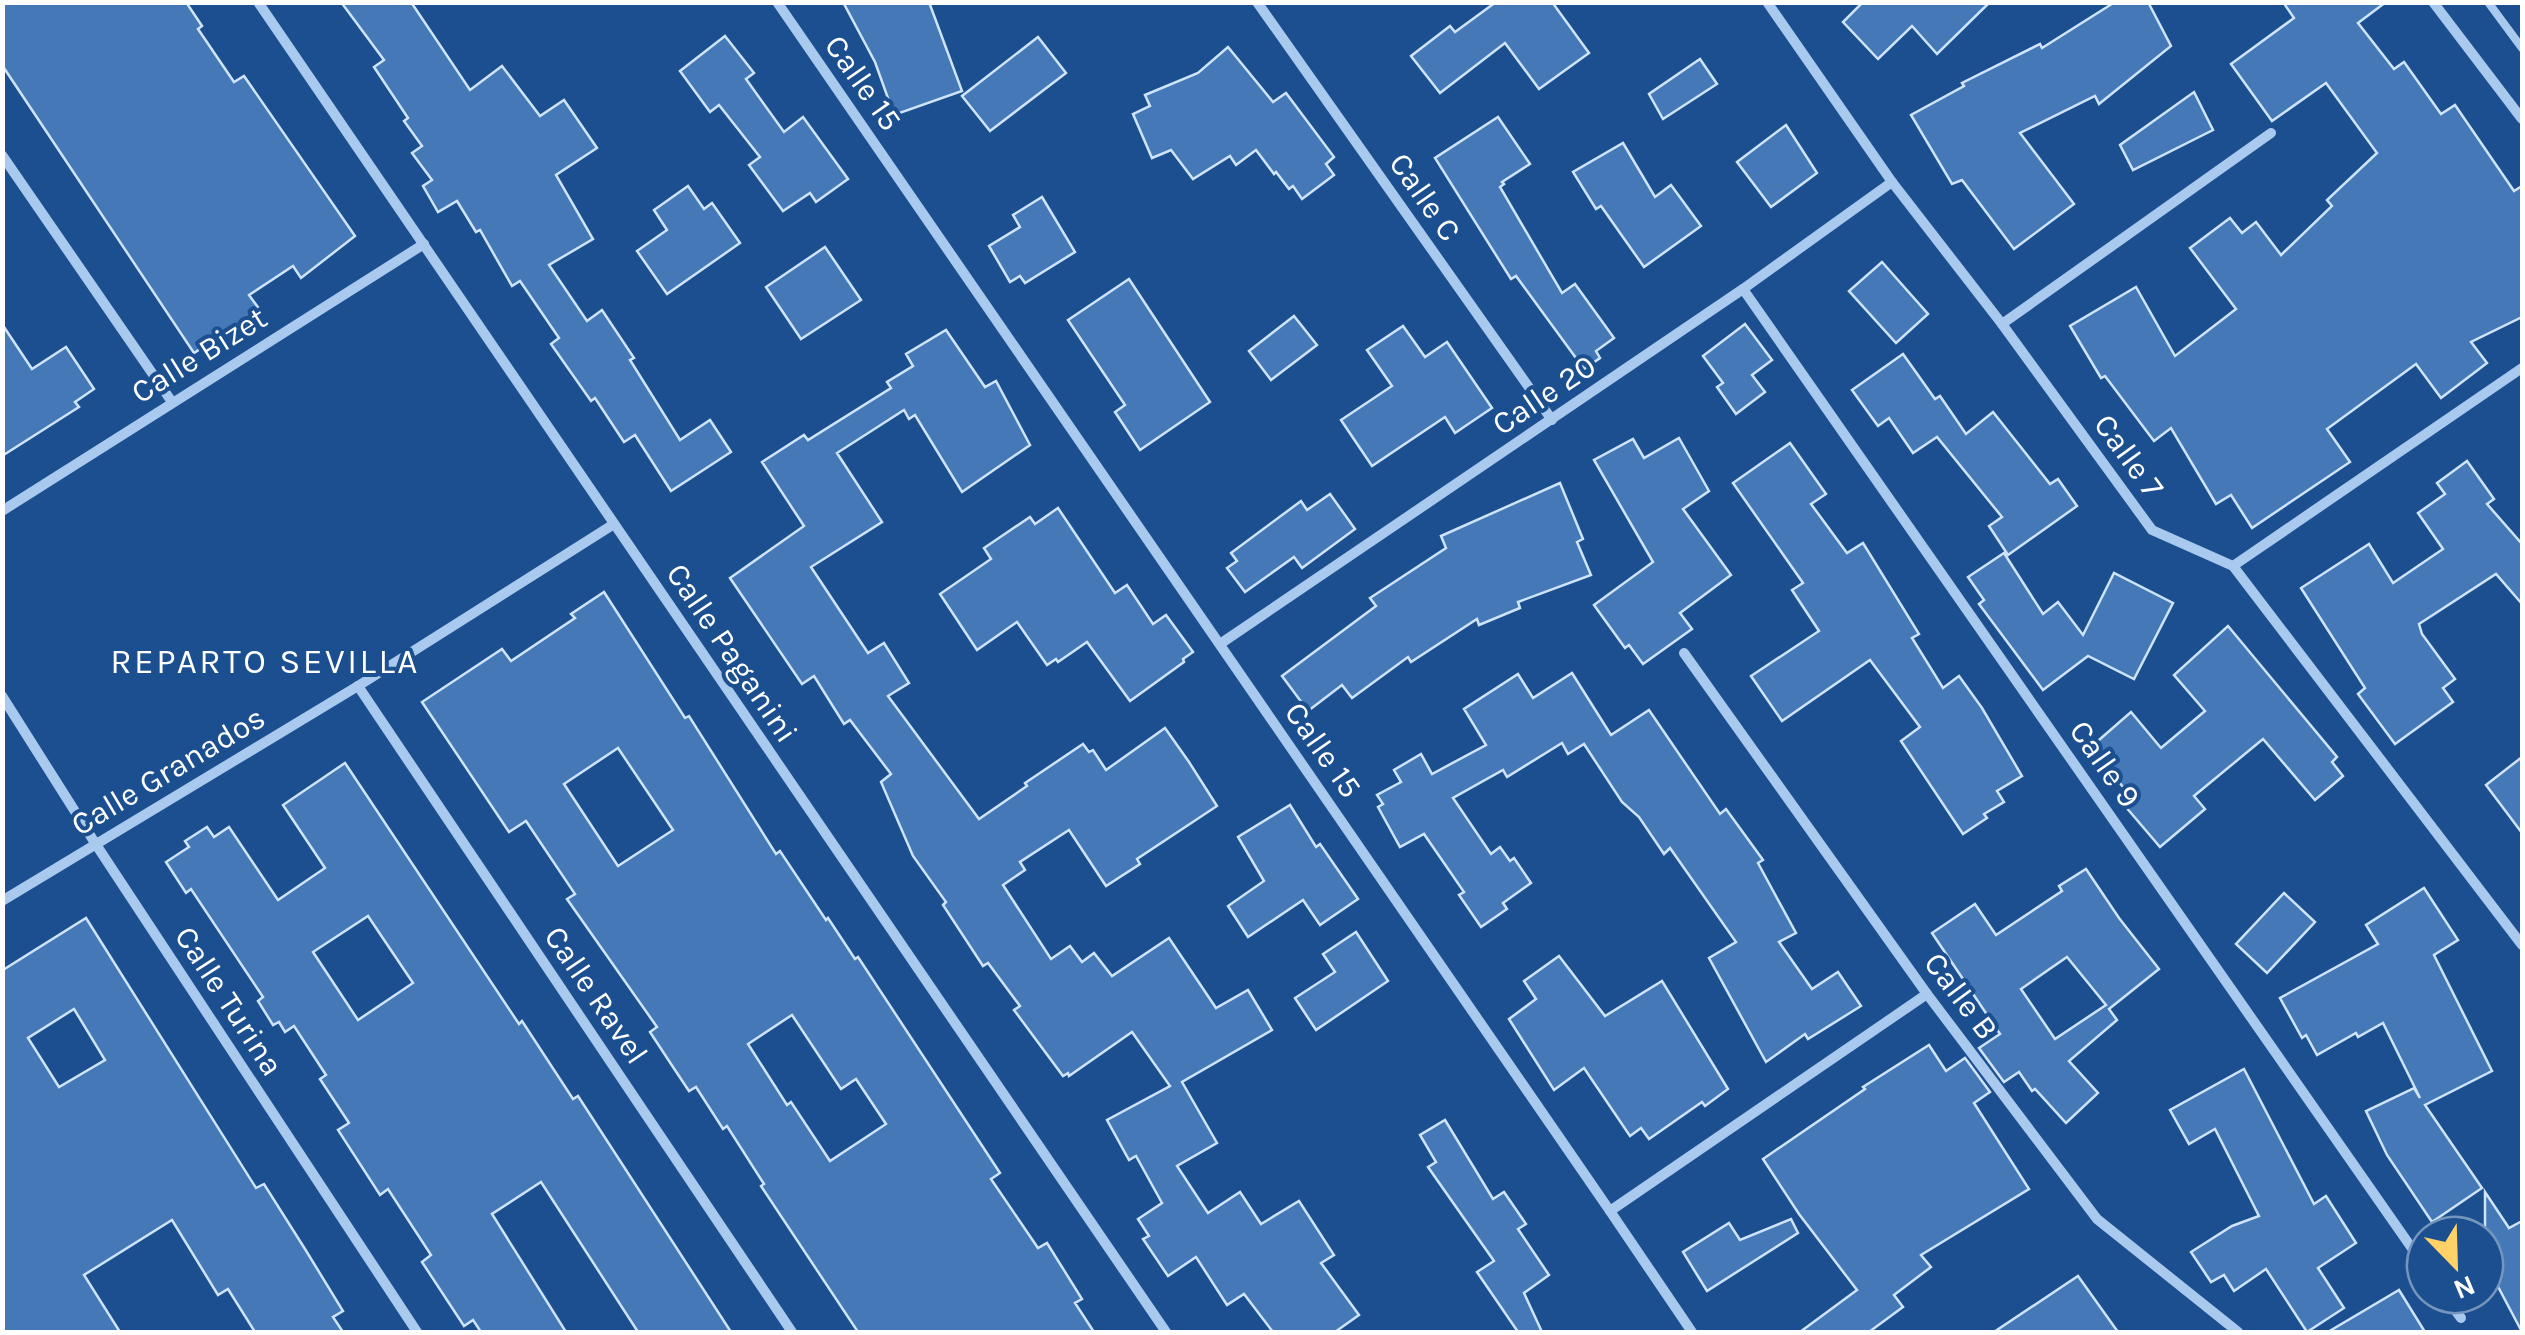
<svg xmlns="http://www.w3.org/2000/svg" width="2525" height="1335" font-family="Karla,sans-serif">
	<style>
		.building { fill: #4478b7; stroke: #cfe3fa; stroke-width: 2.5; fill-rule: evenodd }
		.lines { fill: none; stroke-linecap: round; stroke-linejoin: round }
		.lane { stroke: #a9c9ee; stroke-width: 8 }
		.street { stroke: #a9c9ee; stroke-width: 10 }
		.labels { text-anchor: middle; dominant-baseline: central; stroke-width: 8; stroke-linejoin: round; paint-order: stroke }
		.street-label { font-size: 32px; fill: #fff; stroke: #1b4f8f }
		.neighbourhood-label { font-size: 35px; letter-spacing: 2.5px; fill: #fff; stroke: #1b4f8f }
	</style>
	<rect width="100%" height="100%" fill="#1b4f8f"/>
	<g class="building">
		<polygon points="2,2 186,2 202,26 198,29 234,82 244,76 355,236 301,278 293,266 249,295 260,310 194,353 2,65"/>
		<polygon points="341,2 411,2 470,90 502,66 540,116 564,100 597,148 556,175 593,239 549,265 587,321 602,310 634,358 630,360 680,440 710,420 731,452 671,491 635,435 624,442 595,398 591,401 551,344 559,338 520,281 512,286 480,230 476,232 457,201 438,212 423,186 432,180 412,153 422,146 404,121 408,118 374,67 384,60"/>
		<polygon points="843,2 929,2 962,91 894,115 875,62"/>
		<polygon points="1496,2 1552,2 1589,53 1539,89 1505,43 1440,93 1411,56 1450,26 1455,32"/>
		<polygon points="1863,2 1990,2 1937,54 1912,26 1878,59 1843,22"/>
		<polygon points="2115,2 2148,2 2171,46 2099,104 2095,96 2020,133 2074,204 2014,249 1962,180 1952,184 1911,115 1964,86 1962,83 2040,44 2042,48"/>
		<polygon points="2283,2 2386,2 2358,23 2394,69 2404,62 2441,114 2455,105 2514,191 2522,186 2522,317 2471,342 2487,363 2441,398 2416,364 2327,429 2350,462 2252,528 2231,495 2216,504 2171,428 2154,441 2105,376 2101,378 2070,326 2136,287 2175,356 2236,309 2190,248 2230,218 2242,233 2256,222 2281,255 2332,206 2327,200 2377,153 2326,83 2272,121 2231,64 2294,18"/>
		<polygon points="725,36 754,73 746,79 784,132 803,117 848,179 816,202 810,193 783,211 749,165 760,157 719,105 710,112 680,71"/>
		<polygon points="1038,37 1066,73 990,131 962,96"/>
		<polygon points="1228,47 1273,102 1286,93 1334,157 1326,164 1334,175 1302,199 1293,186 1289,189 1276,172 1274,174 1256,150 1236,165 1230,156 1193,179 1171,150 1152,158 1133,114 1150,106 1145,95 1198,73"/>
		<polygon points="1700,59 1717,84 1663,119 1649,94"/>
		<polygon points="2194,92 2213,130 2133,170 2120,145"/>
		<polygon points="1498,117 1530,164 1502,182 1504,184 1500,187 1562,293 1575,284 1614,338 1596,351 1600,358 1584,369 1516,276 1511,279 1435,158"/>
		<polygon points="1786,125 1817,173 1771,207 1737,162"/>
		<polygon points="1623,143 1655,197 1671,185 1701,226 1644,267 1601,206 1596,209 1573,172"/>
		<polygon points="688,186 704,209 712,203 740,243 667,294 637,251 667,230 654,210"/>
		<polygon points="1042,197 1075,252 1025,283 1020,276 1010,282 989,246 1020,227 1013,215"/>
		<polygon points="825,247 861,300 801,339 766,287"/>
		<polygon points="1882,262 1928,314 1896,343 1849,291"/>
		<polygon points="1129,279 1210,402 1140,450 1115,412 1125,405 1068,320"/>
		<polygon points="1294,316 1317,345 1271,380 1249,351"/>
		<polygon points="2,324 32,369 66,347 94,389 75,402 79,407 2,456"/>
		<polygon points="1745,324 1772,360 1752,375 1765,392 1736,414 1717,387 1723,383 1703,356"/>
		<polygon points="1403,326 1425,357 1447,342 1492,408 1455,433 1445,417 1372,466 1341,420 1392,386 1367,350"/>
		<polygon points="946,330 985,387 996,381 1030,445 962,492 915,415 909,419 904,410 837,453 882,522 811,567 868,653 884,643 909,683 888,696 979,819 1027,786 1025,783 1083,744 1089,752 1093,750 1106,770 1165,728 1189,762 1217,806 1137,859 1140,864 1106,886 1069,830 1020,862 1025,870 1003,885 1051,959 1070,946 1082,962 1094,953 1112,976 1169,938 1216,1008 1248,990 1272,1030 1182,1082 1217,1143 1177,1166 1208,1213 1240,1192 1261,1224 1299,1201 1334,1255 1321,1263 1359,1315 1335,1332 1273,1332 1244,1294 1227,1305 1196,1257 1168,1276 1143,1239 1149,1236 1138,1219 1162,1203 1136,1156 1129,1160 1107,1120 1170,1086 1132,1032 1069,1076 1068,1073 1063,1076 1014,1010 1020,1006 988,963 983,966 943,905 946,902 913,856 881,782 891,774 850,720 844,724 814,676 802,684 730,578 804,526 762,462 804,435 808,440 891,388 887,382 913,366 906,354"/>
		<polygon points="1903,354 1935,399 1940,396 1966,434 1993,412 2050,484 2058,479 2077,506 2008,555 1989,526 2002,517 1937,437 1913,453 1889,418 1878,426 1852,390"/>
		<polygon points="1679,438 1709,491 1683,509 1731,575 1680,613 1692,629 1643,664 1629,645 1625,648 1594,605 1653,562 1594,460 1633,439 1644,458"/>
		<polygon points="1790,443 1826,494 1811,504 1847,553 1863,543 1919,634 1912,638 1943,688 1959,676 1982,708 2022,776 1997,791 2004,802 1984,814 1987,818 1963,834 1901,741 1920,727 1870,660 1782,721 1751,676 1819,631 1792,590 1803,583 1733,483"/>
		<polygon points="2467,461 2494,499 2487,504 2522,544 2522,604 2496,574 2419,624 2422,634 2455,679 2443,688 2453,702 2395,744 2358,694 2365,688 2301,588 2369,544 2393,583 2443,549 2418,513 2445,494 2437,483"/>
		<polygon points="1560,483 1583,539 1577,542 1591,575 1518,602 1520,608 1479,625 1477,619 1411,662 1408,657 1352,698 1342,685 1308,711 1282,676 1376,606 1370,598 1446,548 1441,536"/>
		<polygon points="1330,494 1355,529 1302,568 1294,557 1245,592 1227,568 1237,561 1231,553 1301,501 1307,510"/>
		<polygon points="1058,508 1115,593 1127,585 1153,624 1166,615 1193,652 1183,659 1184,662 1130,701 1087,642 1058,662 1056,659 1047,665 1017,622 977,650 940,594 991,559 984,548 1030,517 1035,524"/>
		<polygon points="2004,553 2043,614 2058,602 2083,635 2114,573 2173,603 2134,679 2088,656 2043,690 1979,604 1984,600 1968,577"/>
		<path d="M604 592 685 718 689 716 776 854 780 851 826 920 828 918 855 959 858 957 1000 1173 991 1179 1038 1248 1047 1243 1082 1299 1075 1303 1094 1332H858L761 1186 764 1184 727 1126 723 1129 696 1087 689 1091 673 1067 650 1032 657 1027 567 899 575 894 526 821 509 832 422 702 502 649 511 661 575 618 571 614ZM618 748 673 830 618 866 564 784ZM792 1015 841 1089 856 1079 886 1124 830 1161 791 1102 787 1105 748 1044Z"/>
		<polygon points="2228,626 2337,757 2332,762 2343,776 2315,800 2263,739 2194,796 2205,809 2160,847 2119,799 2127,792 2091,747 2131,712 2161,748 2205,711 2174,675"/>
		<polygon points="1572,673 1611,735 1649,710 1720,814 1726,809 1763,860 1758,863 1796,933 1779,942 1812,989 1838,972 1861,1006 1808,1039 1805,1034 1766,1062 1709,958 1736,942 1670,848 1664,854 1639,817 1622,802 1584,744 1568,754 1562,743 1507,777 1503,770 1453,798 1491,854 1500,847 1510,861 1514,858 1531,883 1503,903 1507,909 1481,927 1459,895 1464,892 1424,834 1400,847 1378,807 1383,804 1377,795 1401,782 1394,770 1421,754 1432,774 1486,745 1464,709 1518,674 1533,698"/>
		<polygon points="2522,757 2522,833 2486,785"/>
		<path d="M345 763 519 1024 522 1021 573 1099 578 1096 731 1332H638L541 1182 492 1214 566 1332H481L473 1320 464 1326 422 1262 431 1255 388 1189 380 1195 338 1130 349 1123 320 1079 326 1075 294 1026 285 1032 279 1022 273 1025 258 1001 263 997 191 889 186 893 166 862 189 847 185 841 207 827 214 837 229 827 278 900 325 868 283 805ZM368 916 413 983 358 1020 313 952Z"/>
		<polygon points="1290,805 1316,847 1320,844 1358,899 1320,925 1303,900 1248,937 1228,906 1264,881 1238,837"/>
		<path d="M2086 869 2119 918 2159 969 2109 1009 2117 1020 2069 1061 2098 1093 2066 1123 2035 1089 2032 1091 2019 1072 2004 1082 1979 1048 2000 1034 1932 933 1975 904 1996 935 2062 891 2059 886ZM2067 957 2106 1005 2055 1039 2021 989Z"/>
		<polygon points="2424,888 2458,940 2434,955 2492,1071 2425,1105 2482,1188 2432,1222 2387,1155 2366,1111 2414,1088 2420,1098 2383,1023 2358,1037 2356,1033 2317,1055 2306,1035 2302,1038 2280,998 2378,944 2366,925"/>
		<polygon points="2284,893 2315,922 2267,973 2236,944"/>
		<path d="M86 918 256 1188 264 1184 305 1249 343 1311 333 1317 343 1332H255L228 1289 218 1295 172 1220 84 1275 120 1332H2L3 970ZM74 1009 105 1060 59 1087 28 1038Z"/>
		<polygon points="1356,932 1388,981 1316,1030 1295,998 1335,972 1323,954"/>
		<polygon points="1559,956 1605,1016 1662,981 1728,1089 1705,1106 1702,1102 1649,1139 1641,1128 1630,1136 1584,1068 1554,1090 1509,1019 1536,999 1524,981"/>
		<polygon points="1929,1045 1946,1071 1965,1058 1990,1092 1974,1103 2029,1189 1921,1255 1931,1267 1894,1295 1903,1307 1869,1332 1800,1332 1857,1290 1799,1214 1763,1159 1865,1089 1863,1087"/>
		<polygon points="2244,1069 2314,1204 2326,1196 2356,1243 2318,1268 2344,1308 2307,1332 2266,1269 2234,1291 2224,1275 2211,1282 2191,1252 2232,1226 2259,1216 2215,1129 2189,1144 2170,1110"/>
		<polygon points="1445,1120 1493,1199 1504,1192 1526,1224 1518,1229 1549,1275 1524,1293 1542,1332 1518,1332 1477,1272 1494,1261 1428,1167 1436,1162 1420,1135"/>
		<polygon points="2485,1192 2509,1228 2522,1221 2522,1332 2485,1262"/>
		<polygon points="1791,1219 1798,1233 1707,1291 1683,1252 1729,1223 1740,1240"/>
		<polygon points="2078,1276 2118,1332 1994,1332"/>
		<polygon points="2399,1290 2425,1332 2328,1332"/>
	</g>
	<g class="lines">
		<polyline class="lane" points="2488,2 2522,48"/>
		<g class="street">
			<polyline points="258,2 1166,1332"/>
			<polyline points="777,2 1610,1211 1927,994"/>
			<polyline points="1257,2 1552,420"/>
			<polyline points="1767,2 1892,182 2002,324 2152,530 2233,566 2522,945"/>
			<polyline points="2433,2 2522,119"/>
			<polyline points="2,155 172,402"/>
			<polyline points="1743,289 2425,1267"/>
			<polyline points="2002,324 2271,133"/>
			<polyline points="2,511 424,244"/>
			<polyline points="2233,566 2522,368"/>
			<polyline points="1220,644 1743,289 1892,182"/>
			<polyline points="1684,653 1927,994 2097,1219 2238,1332"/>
			<polyline points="358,686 792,1332"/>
			<polyline points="2,696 95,843 417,1332"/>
			<polyline points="2,901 358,686 614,524"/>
			<polyline points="1610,1211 1692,1332"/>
			<polyline points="2444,1295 2461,1318"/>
		</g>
	</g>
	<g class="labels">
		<g class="street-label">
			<text transform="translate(863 83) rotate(55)">Calle 15</text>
			<text transform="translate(1425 197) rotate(55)">Calle C</text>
			<text transform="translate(199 355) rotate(-32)">Calle Bizet</text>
			<text transform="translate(1544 395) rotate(-34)">Calle 20</text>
			<text transform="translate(2129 456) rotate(54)">Calle 7</text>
			<text transform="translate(732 653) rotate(56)">Calle Paganini</text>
			<text transform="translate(1323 750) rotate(55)">Calle 15</text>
			<text transform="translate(2105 764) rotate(55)">Calle 9</text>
			<text transform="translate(168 771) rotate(-31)">Calle Granados</text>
			<text transform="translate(596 995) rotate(56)">Calle Ravel</text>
			<text transform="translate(1961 996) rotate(53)">Calle B</text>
			<text transform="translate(229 1001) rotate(57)">Calle Turina</text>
		</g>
		<g class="neighbourhood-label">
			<text x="265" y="661">REPARTO SEVILLA</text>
		</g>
	</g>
	<rect width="2525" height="1335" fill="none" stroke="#ffffff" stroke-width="10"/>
	<g transform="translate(2455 1265) rotate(157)"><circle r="48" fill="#1b4f8f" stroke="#7695bc" stroke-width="2.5"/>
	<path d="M0-8L18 38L0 25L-18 38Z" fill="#ffd166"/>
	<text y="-15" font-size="28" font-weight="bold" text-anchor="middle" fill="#ffffff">N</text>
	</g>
</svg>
